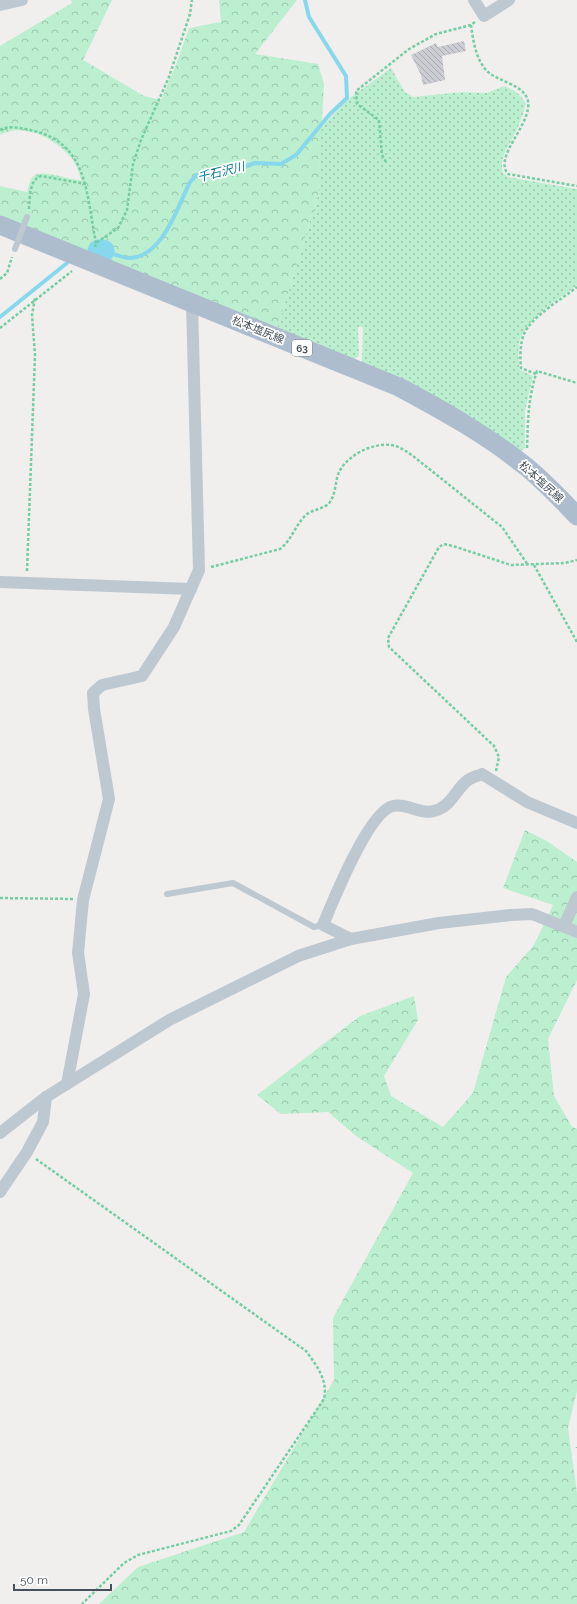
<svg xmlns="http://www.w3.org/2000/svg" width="577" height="1604" font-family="Raleway,'Noto Sans JP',sans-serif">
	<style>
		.grass { fill: url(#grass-dots) }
		.forest { fill: url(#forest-crowns) }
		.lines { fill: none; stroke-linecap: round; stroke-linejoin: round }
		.stream { stroke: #87d8ed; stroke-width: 4 }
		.river { stroke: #87d8ed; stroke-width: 23 }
		.building { fill: url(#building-back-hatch) }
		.path { stroke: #73cea1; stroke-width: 2.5; stroke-dasharray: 3 2; stroke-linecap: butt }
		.lane { stroke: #bec8d0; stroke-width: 6 }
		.street { stroke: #bec8d0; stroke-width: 12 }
		.primary { stroke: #adbdcd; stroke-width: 19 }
		.lane-bridge { stroke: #bec8d0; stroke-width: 6 }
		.labels { text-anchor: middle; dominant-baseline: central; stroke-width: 3.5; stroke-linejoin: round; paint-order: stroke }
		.shield { fill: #fff; stroke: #7e858d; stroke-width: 1 }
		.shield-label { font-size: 10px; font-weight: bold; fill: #46515c }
		.street-label { font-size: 11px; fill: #46515c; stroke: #fff }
		.water-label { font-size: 12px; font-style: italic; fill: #0b7d9b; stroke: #fff }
	</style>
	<defs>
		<pattern id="grass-dots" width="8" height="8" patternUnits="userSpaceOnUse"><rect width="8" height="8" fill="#bbefcf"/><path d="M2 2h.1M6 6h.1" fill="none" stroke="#9ac4ab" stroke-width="1.8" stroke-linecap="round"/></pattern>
		<pattern id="forest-crowns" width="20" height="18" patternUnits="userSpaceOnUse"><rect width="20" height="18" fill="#bbefcf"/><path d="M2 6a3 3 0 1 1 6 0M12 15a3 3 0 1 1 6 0" fill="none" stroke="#9ac4ab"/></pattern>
		<pattern id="building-back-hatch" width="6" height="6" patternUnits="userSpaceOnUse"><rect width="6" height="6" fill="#cbcdd3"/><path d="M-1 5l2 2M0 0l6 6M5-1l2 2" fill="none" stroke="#a7a9ae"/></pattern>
	</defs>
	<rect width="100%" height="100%" fill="#f1eeee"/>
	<path class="grass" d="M391 68 405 92 413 97 462 92 487 93 504 86C514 90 521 94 526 104 523 114 520 124 515 133 508 148 499 157 503 173L508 177 577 189V285C559 299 535 313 523 333 517 342 518 359 520 370L533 376 525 411V448L519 452 362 363 363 327H358L359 356 353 360 277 329 318 195 321 128 347 100Z"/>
	<g class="forest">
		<path d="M71 0H112L83 60 144 96 161 100 176 65 189 28 221 22 219 0H297L255 54 318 64 324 84 318 195 277 329 0 219V186L27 192C29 187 29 178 35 175 44 170 70 180 81 180 79 173 77 166 73 160 58 140 24 121 0 135V46L72 3Z"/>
		<polygon points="525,830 547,841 577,862 577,980 548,1039 554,1096 572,1127 577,1129 577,1391 568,1428 577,1493 577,1604 99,1604 138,1567 244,1532 334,1380 333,1318 413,1173 356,1136 328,1112 281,1114 257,1095 360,1016 414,996 418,1020 384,1076 391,1096 443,1127 473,1093 506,977 534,945 553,905 503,888"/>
	</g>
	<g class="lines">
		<g class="stream">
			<path d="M103 251C111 253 122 258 130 258 163 256 177 208 190 182L197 175 233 171 255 163 281 164 296 155 330 114 347 98 346 76 309 17 305 0"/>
			<polyline points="0,317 67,263"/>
		</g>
		<polyline class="river" points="99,251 103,251"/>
	</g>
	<polygon class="building" points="464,41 466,51 442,56 445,80 423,85 421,75 411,55 436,43 438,47"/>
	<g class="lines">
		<g class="path">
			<path d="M471 25C473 40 476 60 487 71 498 82 524 84 528 101 532 125 493 156 508 174L577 186"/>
			<path d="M0 130C9 125 20 128 30 130 89 142 86 195 96 243"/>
			<polyline points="386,162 382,155 379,120 357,104 356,91 409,49 436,34 471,25 475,22"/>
			<path d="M29 209C30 197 29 180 41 176L86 184"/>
			<polyline points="95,247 96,243 118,228 127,210 133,164 141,140 169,77 190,14 192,0"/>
			<polyline points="0,279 7,273 12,257"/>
			<polyline points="0,328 72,271"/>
			<path d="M536 374 521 368C520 358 520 343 524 334 531 317 562 299 577 287"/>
			<path d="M527 448C528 420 528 398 537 371L577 383"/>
			<polyline points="534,565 577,642"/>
			<path d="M211 567 280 549C292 540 295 525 306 515 313 509 325 509 330 502 336 493 335 482 339 472 348 455 371 443 391 445 399 446 406 451 413 456L502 527 528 565"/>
			<polyline points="27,571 35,355 32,315 35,298"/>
			<polyline points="496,771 499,757 494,746 389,647 388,638 439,547 444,544 453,546 511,565 565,563 577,560"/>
			<polyline points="0,898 73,899"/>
			<path d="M36 1159 306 1351C317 1366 328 1380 324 1399L239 1525 231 1531 138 1555 124 1563 82 1604"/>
			<polyline points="577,1447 577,1448"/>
		</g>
		<polyline class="lane" points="167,894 233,883 314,927 323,925"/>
		<g class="street">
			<polyline points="474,0 484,16 509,0"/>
			<polyline points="0,5 22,0"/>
			<polyline points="0,582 191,589"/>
			<polyline points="564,926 577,897"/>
			<path d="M351 939 323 925C333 901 369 811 393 806 410 802 423 820 443 807 453 801 458 787 468 780 472 777 478 776 482 774L527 802 577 823"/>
			<polyline points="67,1084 84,994 78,953 83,900 109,799 94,709 93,693 102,685 142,676 174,627 199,570 192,303"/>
			<polyline points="0,1133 46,1097 171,1019 298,956 351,939 439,923 511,915 532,914 577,932"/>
			<polyline points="0,1192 27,1152 43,1122 46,1097"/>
		</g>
		<path class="primary" d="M0 225 399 387C442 410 485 434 524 465 543 480 560 498 577 516"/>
		<polyline class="lane-bridge" points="15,249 27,217"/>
	</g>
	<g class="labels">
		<rect class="shield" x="292" y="340" width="20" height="16" rx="3"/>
		<g class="shield-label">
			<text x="302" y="348">63</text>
		</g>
		<g class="street-label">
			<text transform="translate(258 330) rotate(22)">松本塩尻線</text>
			<text transform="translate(541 482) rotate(42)">松本塩尻線</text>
		</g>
		<g class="water-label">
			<text transform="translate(221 172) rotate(-14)">千石沢川</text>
		</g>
	</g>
	<path d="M14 1584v6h97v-6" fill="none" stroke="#46515c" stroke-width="2"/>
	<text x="20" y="1584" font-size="12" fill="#46515c" stroke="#ffffff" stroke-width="3" paint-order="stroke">50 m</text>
</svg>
